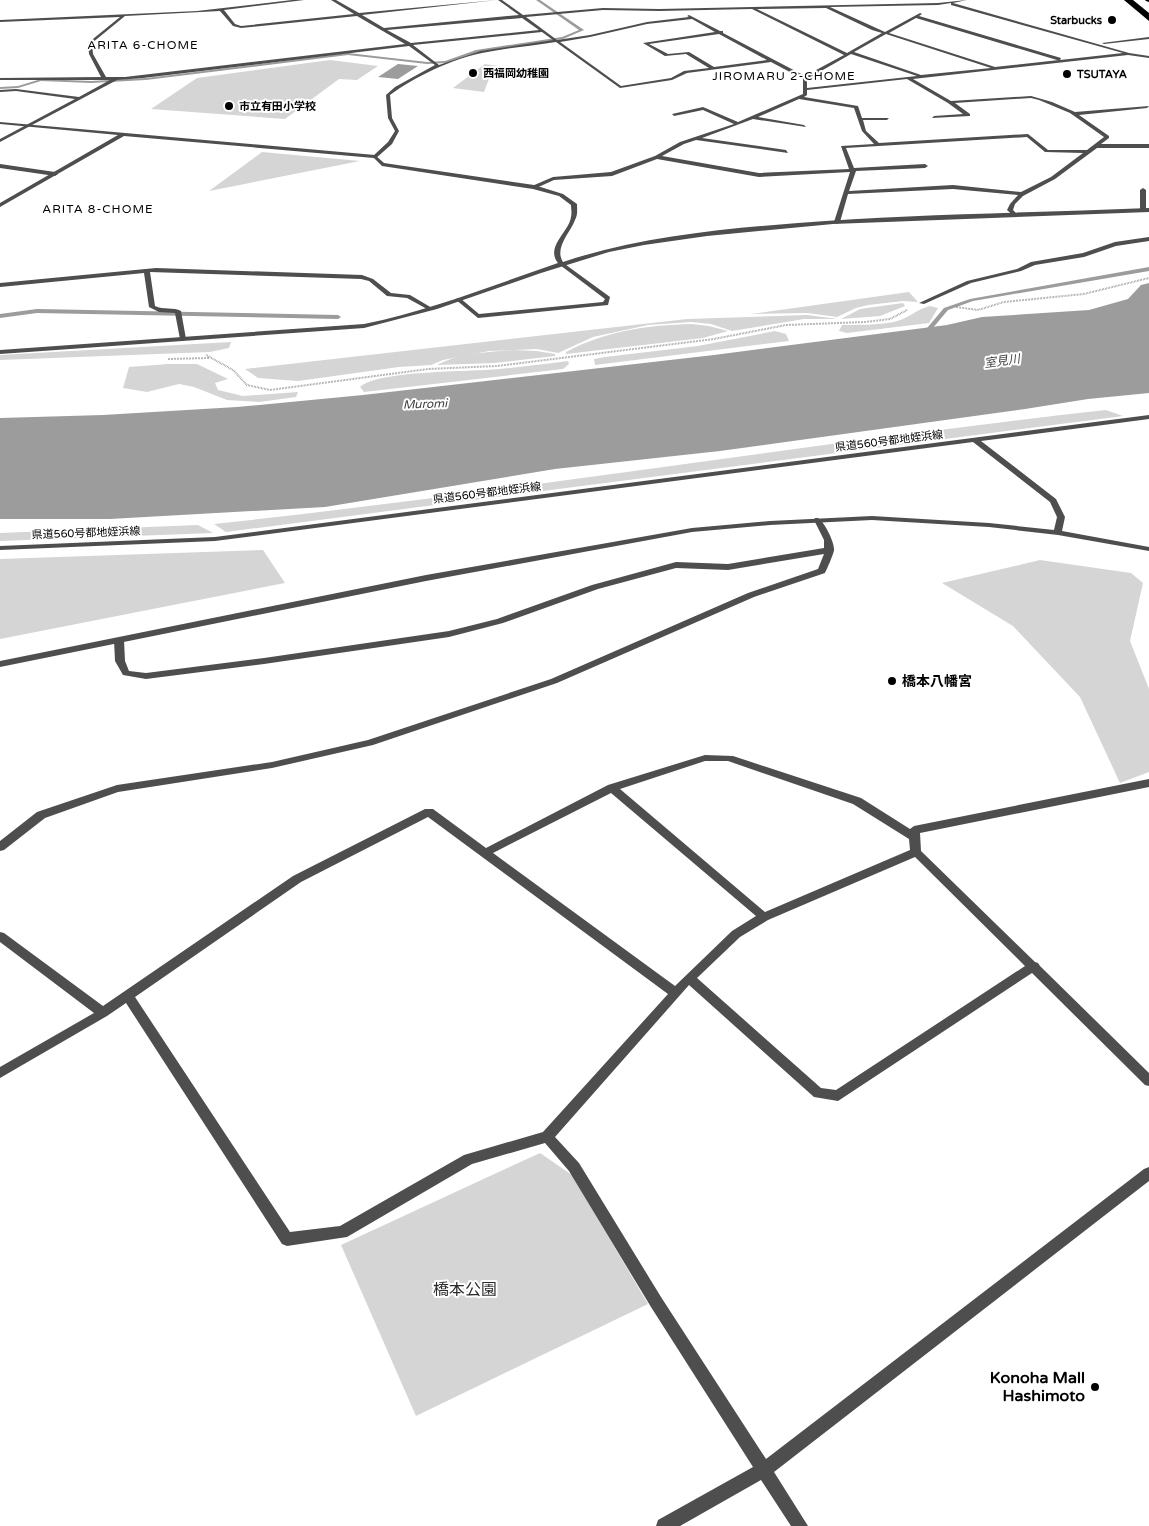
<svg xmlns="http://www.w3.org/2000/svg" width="1149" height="1526" font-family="'Varela Round','Noto Sans JP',sans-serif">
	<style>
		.green { fill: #d5d5d5 }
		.water { fill: #9c9c9c }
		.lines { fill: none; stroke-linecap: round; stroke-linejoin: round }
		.stream { fill: #9c9c9c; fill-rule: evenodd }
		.path { stroke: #707070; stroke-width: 2; stroke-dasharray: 0.5 1; stroke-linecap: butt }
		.minor { fill: #4e4e4e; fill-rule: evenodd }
		.tertiary { fill: #4e4e4e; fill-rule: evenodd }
		.trunk { fill: #000; fill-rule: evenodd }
		.motorway { fill: #000; fill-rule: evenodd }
		.poi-dot { fill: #000; stroke: #fff; stroke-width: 2 }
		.labels { text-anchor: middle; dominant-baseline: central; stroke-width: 4; stroke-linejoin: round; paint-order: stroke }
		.far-poi-label { font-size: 11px; font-weight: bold; fill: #000; stroke: #fff; text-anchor: start }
		.far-street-label { font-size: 11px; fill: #000; stroke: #fff }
		.far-neighbourhood-label { font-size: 12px; letter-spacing: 1px; fill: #000; stroke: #fff }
		.far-water-label { font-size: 12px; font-style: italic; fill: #3d3d3d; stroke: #fff }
		.poi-label { font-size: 14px; font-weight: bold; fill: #000; stroke: #fff; text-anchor: start }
		.near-park-label { font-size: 16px; fill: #2c2c2c; stroke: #fff }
		.near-poi-label { font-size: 16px; font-weight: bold; fill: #000; stroke: #fff; text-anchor: end }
	</style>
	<rect width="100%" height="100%" fill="#fff"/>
	<g class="green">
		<polygon points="330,60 378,66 357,80 339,79 285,119 151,109 197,78"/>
		<polygon points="485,64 504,67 489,79 484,92 453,88"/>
		<polygon points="262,152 360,161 209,191"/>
		<polygon points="909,292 918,302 903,301 868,305 856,308 837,317 808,313 751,314"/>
		<polygon points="903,303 905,306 880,316 841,319 860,309"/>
		<path d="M930 306 938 308 929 323 847 333 839 331 842 325C859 325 877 325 894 322 908 319 917 309 930 306Z"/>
		<polygon points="807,315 838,319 804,319 732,331 711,324 691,322 648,325 593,337 558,353 537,349 489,351 443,360 431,365 399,367 298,381 258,378 245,369 687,319"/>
		<path d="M692 324 709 326 728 331 703 338 566 354V352C605 331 648 325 692 324Z"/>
		<polygon points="775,331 786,334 789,341 595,365 594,359 605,357 698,346"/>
		<polygon points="231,342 229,348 210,352 0,360 0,355"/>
		<path d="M513 350 536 351 555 354V356L494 363 437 365C459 353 489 352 513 350Z"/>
		<path d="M568 361 569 364 563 369 364 392 360 387C378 370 470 372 499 369 522 367 545 364 568 361Z"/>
		<polygon points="168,364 197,364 228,379 215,383 218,390 243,396 298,392 296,397 259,402 227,400 194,387 179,384 147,392 123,388 129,367"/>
		<path d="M1106 410 1123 416 226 532 214 524C512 492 808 443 1106 410Z"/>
		<polygon points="198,525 213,533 0,541 0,533"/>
		<polygon points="263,550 285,583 0,639 0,559"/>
		<polygon points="1040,560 1131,573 1143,583 1130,641 1149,689 1149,772 1120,783 1080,697 1013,626 942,583"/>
		<polygon points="540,1153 572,1175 648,1304 416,1416 341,1245"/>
	</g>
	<g class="water">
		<polygon points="398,64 418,66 398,79 378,77"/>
		<polygon points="1149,283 1149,393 1088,399 1025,409 720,451 555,469 325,507 110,519 0,519 0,418 103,415 237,407 363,395 714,355 947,325 982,317 1089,310 1128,299 1141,285"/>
	</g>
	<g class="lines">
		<g class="stream">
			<polygon points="536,0 540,0 584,30 563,39 477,52 446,63 427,64 348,55 146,80 91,83 41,81 18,88 0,89 0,87 18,86 41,79 91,81 146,78 348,53 427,62 445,61 476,50 562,37 579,30"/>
			<polygon points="1149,267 1149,271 973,301 948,310 927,335 922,334 944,308 970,299"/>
			<polygon points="37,309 338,315 341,317 338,319 37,313 0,318 0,314"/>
		</g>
		<g class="path">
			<polyline points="956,307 978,310 1004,302 1084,294 1149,278"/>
			<polyline points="206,355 233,370 247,385 270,390 428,369 497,366 714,339 786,325 865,322 890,319 907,310"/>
			<polyline points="168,359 209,358"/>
		</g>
		<g class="minor">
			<path d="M292 0H304L224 10 235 24 241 26 354 14 331 0H336L359 13 497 0 362 15 384 28 519 15 498 0H502L523 15 603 8 659 9 938 3 967 0 953 3 1129 53 1149 56V58L1128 55 913 79 951 101 1031 96 1052 102 1075 112 1149 106 1147 108 1079 115 1109 136V138L1101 144H1149V148H1097L1055 179 1023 196 1015 204 1013 210 1018 215 1015 217 1007 210 1010 204 1018 195 953 189 848 194 840 222 837 224 834 222 850 172 759 177 657 159 612 176 554 180 534 189 532 188V186L553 177 611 172 655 156 680 142 734 124 703 110 674 116 672 114 703 107 738 122 803 94V79L771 62 687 73 672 80 620 88 556 42C531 46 506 48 482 53 452 59 414 77 390 95L392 118 399 131 392 144 375 159 373 156 388 142 395 131 388 118 386 95 395 87 435 65 409 46 143 78 117 80 0 142V139L75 99 16 91 0 92V90L16 89 79 97 110 80H0V78L101 77 89 54 88 43 120 17 0 22V20L197 11ZM951 3V5L1123 53 1060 60 1061 58 919 16 922 14 920 13 885 32 830 7 938 5ZM826 8 872 30 882 33 847 53 757 9ZM752 9 844 55 805 76 723 33V31H720L689 15 687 16 689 17 647 22 590 35 557 40 526 17 603 10 659 11ZM220 11 233 26 241 28 357 16 405 44 125 77H106L93 54 92 43 125 16ZM522 18 539 30 411 43 387 30ZM916 18 1057 60H1059L995 67 889 33ZM692 19 715 32 643 43 665 56 686 54 709 68 684 71 671 78 621 86 560 42 590 37 647 24ZM542 32 553 40 480 51 439 65 413 45ZM719 34 767 60 714 67 689 52 668 54 649 44ZM886 34 991 68 921 75 854 52ZM851 54 917 76 807 88V79ZM907 79 948 103 963 114 934 116 932 118 970 116V114L955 103 1031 98 1039 100 1070 113 1104 137 1087 150H1048L1028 134 879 143 866 131 863 120H887L889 118H862L858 106 804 97 807 95V90ZM799 99 854 108 862 131 874 144 841 146 849 169 759 173 662 156 684 144 696 140 788 153 786 150 702 138 753 119 806 127 804 125 758 117ZM1027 137 1045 152 1083 153 1051 177 1021 192 953 185 849 191 856 171 925 168 928 166 925 164 854 168 846 148Z"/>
			<polygon points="1149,37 1149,39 1104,44 1102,43"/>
			<polygon points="0,164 55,172 58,174 55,176 0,168"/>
			<polygon points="1143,188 1146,190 1146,210 1143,212 1140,210 1140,190"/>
			<polygon points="1149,237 1149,241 1116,246 1084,257 1035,265 1021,271 971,283 924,304 919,303 967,281 1017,269 1031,262 1083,253 1115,242"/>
			<polygon points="562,262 610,297 608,305 478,318 455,299 460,298 479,314 603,302 605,299 560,265 559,264"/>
			<path d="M156 268 362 275 373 279 391 293 410 295 432 308 427 309 407 298 387 296 369 281 361 279 150 272 155 306C163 310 174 307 181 311L186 339 183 341 180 339 175 313 159 312 149 307 144 273 0 287V283Z"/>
			<path d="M815 518H818C824 521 835 543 834 550 834 553 827 569 825 573L754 597 557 683 373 745 272 768 118 792 45 818 4 850 0 851V841L37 812 117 785 272 762 368 740 551 679 748 593 818 569 824 554 728 570 676 568 598 589 503 623 449 637 264 664 146 679 123 675 115 661 114 640 116 638H122L124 640 125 661 129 671 146 673 264 658 449 631 497 619 592 585 676 562 728 564 824 548V540L814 520Z"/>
			<path d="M705 755 733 756 861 798 910 829 914 826 1149 779V787L920 833 921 851 1035 962 1038 963 1040 966 1149 1073V1086L1145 1085 1032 973 838 1101 814 1097 689 985 555 1137 579 1163 661 1297 766 1459 1144 1169 1149 1167V1181L774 1472 808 1526H791L761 1480 680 1526H656L658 1520 753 1467 651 1307 569 1171 545 1143 472 1164 347 1237 287 1246 282 1244 126 1003 107 1016 0 1078V1067L94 1013 0 942V932L4 933 103 1006 293 876 425 809H433L486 848 608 785ZM705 761H728L853 804 909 839 910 850 765 912 620 789ZM611 793 756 916 732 931 675 986 493 853ZM428 817 668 994 543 1132 464 1155 340 1226 290 1232 135 997 301 882ZM915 857 1025 966 836 1090 821 1088 697 978 740 937 768 920Z"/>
		</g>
		<g class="tertiary">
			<path d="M0 122 375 155 384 163 534 185 563 194 577 204C577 209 578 215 575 220 570 233 554 248 563 262 638 237 719 229 798 223 915 214 1032 213 1149 208V212L833 224 707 236 644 245 609 252 541 273 437 309 364 328 0 354V350L364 324C431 310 494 285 558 263 545 247 569 232 571 217 572 213 571 208 571 205L559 196 533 189 382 166 374 158 124 136 0 207V203L118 135 0 124Z"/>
			<polygon points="1149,415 1149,419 981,441 1056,499 1065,517 1062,531 1149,547 1149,551 1058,535 989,527 872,520 770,525 692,532 426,581 0,667 0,661 426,575 692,528 770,521 872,516 989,523 1054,530 1057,517 1050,502 973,442 215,541 0,550 0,546 215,537"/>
		</g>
		<polygon class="trunk" points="1124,0 1130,0 1149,16 1149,21"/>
		<g class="motorway">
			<polygon points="1127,0 1133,0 1149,13 1149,18"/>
			<polygon points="1145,0 1149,0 1149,2 1146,1"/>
		</g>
	</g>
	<g class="poi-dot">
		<circle cx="1112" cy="20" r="5"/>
		<circle cx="473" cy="73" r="5"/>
		<circle cx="1067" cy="74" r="5"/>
		<circle cx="229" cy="106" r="5"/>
		<circle cx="892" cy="681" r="5"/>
		<circle cx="1095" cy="1387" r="5"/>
	</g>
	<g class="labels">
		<g class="far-poi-label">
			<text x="1102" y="20" text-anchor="end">Starbucks</text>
			<text x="483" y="73">西福岡幼稚園</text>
			<text x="1077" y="74">TSUTAYA</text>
			<text x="239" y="106">市立有田小学校</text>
		</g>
		<g class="far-street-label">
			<text transform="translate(889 441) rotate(-7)">県道560号都地姪浜線</text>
			<text transform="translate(487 493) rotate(-7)">県道560号都地姪浜線</text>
			<text transform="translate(86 533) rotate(-2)">県道560号都地姪浜線</text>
		</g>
		<g class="far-neighbourhood-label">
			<text x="143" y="45">ARITA 6-CHOME</text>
			<text x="784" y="76">JIROMARU 2-CHOME</text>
			<text x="98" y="209">ARITA 8-CHOME</text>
		</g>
		<g class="far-water-label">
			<text transform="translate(1002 361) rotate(-8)">室見川</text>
			<text transform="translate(425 404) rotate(-2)">Muromi</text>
		</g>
		<g class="poi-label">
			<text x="902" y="681">橋本八幡宮</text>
		</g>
		<g class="near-park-label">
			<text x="465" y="1290">橋本公園</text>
		</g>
		<g class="near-poi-label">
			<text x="1085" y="1378">Konoha Mall<tspan x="1085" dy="18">Hashimoto</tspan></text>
		</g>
	</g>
</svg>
